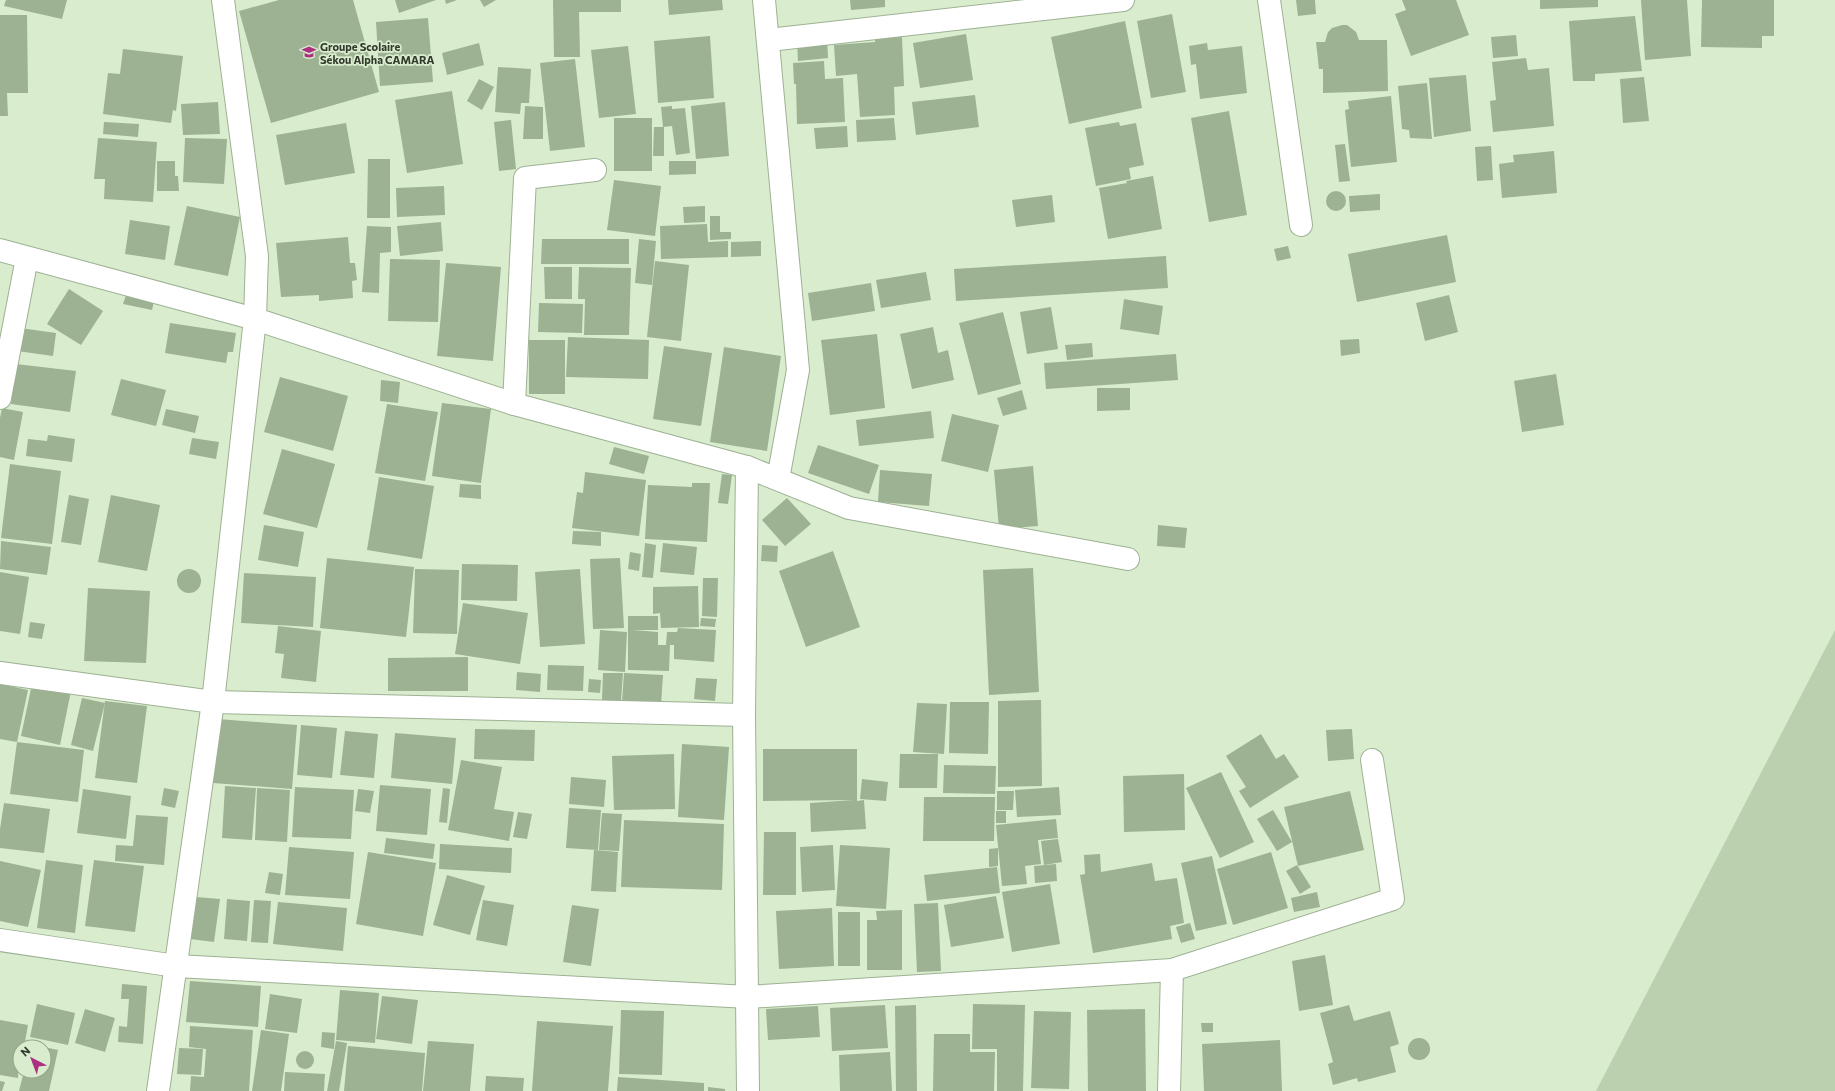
<svg xmlns="http://www.w3.org/2000/svg" width="1835" height="1091" font-family="Commissioner,sans-serif">
	<style>
		.green { fill: #bad0af }
		.building { fill: #9db193 }
		.lines { fill: none; stroke-linecap: round; stroke-linejoin: round }
		.street-casing { stroke: #9db193; stroke-width: 24 }
		.street { stroke: #fff; stroke-width: 22 }
		.labels { text-anchor: middle; dominant-baseline: central; stroke-width: 3.5; stroke-linejoin: round; paint-order: stroke }
		.poi-label { font-size: 11px; font-weight: bold; fill: #323a2d; stroke: #d9edce; text-anchor: start }
	</style>
	<rect width="100%" height="100%" fill="#d9edce"/>
	<polygon class="green" points="1835,630 1835,1091 1596,1091"/>
	<g class="building">
		<polygon points="6,0 67,0 62,19 4,6"/>
		<polygon points="279,0 353,0 379,92 271,123 239,11"/>
		<polygon points="395,0 436,0 399,13"/>
		<polygon points="445,0 457,0 446,4"/>
		<polygon points="480,0 496,0 484,7"/>
		<polygon points="553,0 621,0 621,12 579,12 580,57 554,57"/>
		<polygon points="668,0 722,0 723,10 669,15"/>
		<polygon points="850,0 885,0 885,7 851,10"/>
		<polygon points="1296,0 1315,0 1316,14 1298,16"/>
		<polygon points="1402,0 1456,0 1469,35 1411,56 1395,14 1406,10"/>
		<polygon points="1540,0 1598,0 1598,7 1540,9"/>
		<polygon points="1641,0 1687,0 1691,56 1645,60"/>
		<polygon points="1702,0 1774,0 1774,36 1762,36 1762,48 1701,47"/>
		<polygon points="1172,14 1186,92 1151,98 1137,21"/>
		<polygon points="0,15 27,15 28,93 7,93 8,116 0,116"/>
		<polygon points="1635,16 1642,71 1595,74 1595,81 1573,81 1569,21"/>
		<polygon points="428,18 433,82 380,86 376,22"/>
		<polygon points="1125,21 1142,108 1069,124 1051,37"/>
		<polygon points="1342,25 1347,25 1356,32 1359,40 1387,40 1388,91 1323,93 1323,69 1319,69 1316,42 1325,42 1328,32 1332,28"/>
		<polygon points="966,34 973,80 920,88 913,43"/>
		<polygon points="1516,35 1518,56 1493,58 1491,37"/>
		<polygon points="710,36 714,98 658,103 654,41"/>
		<polygon points="902,37 904,86 894,87 895,115 860,117 857,74 836,76 834,45 875,42 875,38"/>
		<polygon points="827,38 828,58 798,61 797,40"/>
		<polygon points="479,43 484,65 447,75 442,53"/>
		<polygon points="1207,43 1208,50 1242,46 1247,93 1200,99 1196,64 1191,65 1189,46"/>
		<polygon points="628,46 636,114 599,118 591,50"/>
		<polygon points="123,49 183,56 176,111 173,110 171,123 103,114 108,73 120,74"/>
		<polygon points="1526,58 1528,70 1549,68 1554,126 1493,132 1490,101 1496,100 1492,62"/>
		<polygon points="575,59 585,147 550,151 540,63"/>
		<polygon points="824,61 825,79 843,78 845,122 797,124 796,84 794,84 793,63"/>
		<polygon points="498,67 531,69 529,103 521,103 520,114 495,112"/>
		<polygon points="1466,75 1471,131 1434,137 1429,78"/>
		<polygon points="1644,77 1649,121 1623,123 1620,79"/>
		<polygon points="479,79 494,87 482,110 467,101"/>
		<polygon points="1427,83 1432,139 1410,138 1409,130 1402,129 1398,86"/>
		<polygon points="452,91 463,164 407,173 395,100"/>
		<polygon points="975,95 979,127 916,135 912,102"/>
		<polygon points="1391,96 1397,162 1351,167 1345,110 1349,109 1348,101"/>
		<polygon points="218,102 220,134 183,135 181,104"/>
		<polygon points="725,102 729,156 696,159 691,106"/>
		<polygon points="525,106 543,107 543,139 523,139"/>
		<polygon points="672,106 672,109 685,108 690,153 676,155 672,126 663,127 661,107"/>
		<polygon points="1229,111 1247,215 1209,222 1191,118"/>
		<rect x="614" y="118" width="38" height="53"/>
		<polygon points="894,118 896,140 857,142 856,120"/>
		<polygon points="511,120 516,169 499,171 494,122"/>
		<polygon points="104,122 139,124 138,137 103,134"/>
		<polygon points="1119,122 1120,126 1136,123 1144,165 1129,168 1131,179 1096,186 1085,128"/>
		<polygon points="346,123 355,173 285,185 276,135"/>
		<polygon points="847,126 848,147 816,149 814,128"/>
		<polygon points="654,127 664,127 664,156 653,156"/>
		<polygon points="98,138 157,142 153,202 104,199 105,179 94,179"/>
		<polygon points="185,138 227,139 224,184 183,182"/>
		<polygon points="1345,144 1350,181 1339,182 1335,145"/>
		<polygon points="1491,146 1493,180 1477,181 1475,147"/>
		<polygon points="1554,151 1557,193 1502,198 1499,164 1514,162 1513,155"/>
		<polygon points="368,159 390,159 390,218 367,218"/>
		<polygon points="157,161 175,161 175,176 178,176 179,191 157,191"/>
		<polygon points="669,161 696,161 696,174 669,175"/>
		<polygon points="1153,176 1162,229 1108,239 1099,188 1127,183 1126,181"/>
		<polygon points="614,180 661,186 655,236 607,230"/>
		<polygon points="444,186 445,215 397,217 396,188"/>
		<circle cx="1336" cy="201" r="10"/>
		<polygon points="1380,194 1380,210 1350,212 1349,196"/>
		<polygon points="1052,195 1055,222 1016,227 1012,200"/>
		<polygon points="187,206 240,217 228,276 174,265"/>
		<polygon points="705,206 705,222 684,223 683,207"/>
		<polygon points="710,216 720,216 720,232 731,232 731,239 710,240"/>
		<polygon points="130,220 170,226 165,260 125,254"/>
		<polygon points="441,222 443,251 400,256 397,226"/>
		<polygon points="707,224 708,242 728,241 728,257 661,259 660,226"/>
		<polygon points="367,226 391,227 391,252 380,253 379,293 362,292"/>
		<polygon points="1447,235 1456,282 1357,302 1348,254"/>
		<polygon points="348,237 350,263 355,263 357,280 352,281 353,298 319,301 319,295 281,297 276,243"/>
		<polygon points="542,239 629,239 629,264 541,264"/>
		<polygon points="639,239 656,241 652,285 635,283"/>
		<polygon points="761,241 761,256 731,257 731,242"/>
		<polygon points="1288,246 1291,258 1277,261 1274,249"/>
		<polygon points="1166,256 1168,288 956,301 954,269"/>
		<polygon points="390,259 440,260 438,322 388,321"/>
		<polygon points="655,261 689,265 681,341 647,337"/>
		<polygon points="446,263 501,267 493,361 437,356"/>
		<polygon points="544,267 572,267 572,299 545,299"/>
		<polygon points="579,267 631,268 629,335 584,335 585,299 578,299"/>
		<polygon points="926,272 931,300 881,308 876,280"/>
		<polygon points="871,283 875,311 812,321 808,293"/>
		<polygon points="69,289 103,311 81,345 47,324"/>
		<polygon points="126,295 154,301 152,310 123,304"/>
		<polygon points="1449,295 1458,332 1425,341 1416,303"/>
		<polygon points="1124,299 1163,306 1159,335 1120,329"/>
		<polygon points="539,303 583,304 582,333 538,332"/>
		<polygon points="1051,307 1058,349 1027,354 1020,312"/>
		<polygon points="1003,312 1021,384 978,395 959,323"/>
		<polygon points="170,323 236,333 233,352 228,352 226,363 165,353"/>
		<polygon points="933,327 938,353 948,350 954,380 912,389 900,334"/>
		<polygon points="20,328 56,333 53,356 17,351"/>
		<polygon points="877,334 885,408 830,415 821,340"/>
		<polygon points="568,337 649,340 648,379 566,377"/>
		<polygon points="1359,339 1360,353 1341,356 1340,340"/>
		<rect x="529" y="340" width="36" height="54"/>
		<polygon points="1092,343 1093,357 1067,360 1065,345"/>
		<polygon points="664,346 712,353 701,426 653,419"/>
		<polygon points="724,347 781,356 767,451 710,442"/>
		<polygon points="1176,354 1178,380 1046,389 1044,363"/>
		<polygon points="16,364 76,371 70,412 11,404"/>
		<polygon points="1556,374 1564,425 1522,432 1514,381"/>
		<polygon points="280,377 348,396 333,451 264,432"/>
		<polygon points="121,379 166,390 156,426 111,415"/>
		<polygon points="381,380 400,382 398,403 380,401"/>
		<polygon points="1097,388 1130,388 1130,410 1097,411"/>
		<polygon points="1022,390 1027,409 1003,416 997,398"/>
		<polygon points="442,403 491,409 481,483 432,476"/>
		<polygon points="387,404 438,412 425,481 375,473"/>
		<polygon points="2,408 23,412 14,460 0,457 0,418"/>
		<polygon points="166,409 199,416 195,433 162,425"/>
		<polygon points="931,411 934,438 859,446 856,420"/>
		<polygon points="952,414 999,425 988,472 941,461"/>
		<polygon points="48,435 75,439 72,462 26,456 28,439 47,441"/>
		<polygon points="192,438 219,442 216,459 189,454"/>
		<polygon points="818,445 879,465 869,494 808,473"/>
		<polygon points="614,447 649,456 644,474 609,464"/>
		<polygon points="282,449 335,464 317,528 263,514"/>
		<polygon points="10,464 61,471 52,544 1,538"/>
		<polygon points="1033,466 1038,526 999,529 994,470"/>
		<polygon points="880,470 932,474 929,506 878,502"/>
		<polygon points="585,472 646,480 639,536 572,528 577,492 583,493"/>
		<polygon points="722,474 732,475 728,504 718,503"/>
		<polygon points="379,477 434,486 422,559 367,550"/>
		<polygon points="692,483 710,483 707,542 645,539 648,485 692,487"/>
		<polygon points="460,484 481,485 481,499 459,497"/>
		<polygon points="69,495 89,499 81,545 61,542"/>
		<polygon points="111,495 160,505 147,571 98,562"/>
		<polygon points="787,498 811,524 785,546 762,520"/>
		<polygon points="264,525 304,532 298,567 258,560"/>
		<polygon points="1158,525 1187,528 1185,548 1157,546"/>
		<polygon points="573,531 601,532 601,546 572,544"/>
		<polygon points="1,541 51,547 47,575 0,569"/>
		<polygon points="645,543 656,545 653,578 642,577"/>
		<polygon points="663,543 697,547 694,575 660,572"/>
		<polygon points="762,545 778,546 777,562 761,561"/>
		<polygon points="833,551 860,627 806,647 779,571"/>
		<polygon points="630,552 641,554 639,571 628,569"/>
		<polygon points="327,558 414,567 406,637 320,628"/>
		<polygon points="620,558 624,628 593,629 590,559"/>
		<polygon points="462,564 518,565 517,601 461,600"/>
		<polygon points="1033,568 1039,692 989,695 983,570"/>
		<polygon points="415,569 459,570 457,634 413,633"/>
		<polygon points="580,569 585,644 540,647 535,572"/>
		<circle cx="189" cy="581" r="12"/>
		<polygon points="0,572 29,577 20,634 0,631"/>
		<polygon points="244,573 316,577 313,627 241,623"/>
		<polygon points="703,578 718,578 717,617 702,616"/>
		<polygon points="698,586 699,627 661,628 660,613 653,614 653,587"/>
		<polygon points="88,588 150,591 146,663 84,661"/>
		<polygon points="463,603 528,613 520,664 455,654"/>
		<polygon points="628,616 658,616 658,630 633,630 658,632 658,645 666,645 667,632 677,632 678,628 716,630 714,662 674,659 674,645 670,645 669,671 628,670"/>
		<polygon points="701,618 716,619 715,627 700,626"/>
		<polygon points="30,622 45,624 42,639 28,637"/>
		<polygon points="278,626 321,631 316,682 281,678 284,654 275,653"/>
		<polygon points="600,630 627,632 625,672 598,670"/>
		<polygon points="468,657 468,691 388,691 388,658"/>
		<polygon points="548,665 584,666 583,691 547,690"/>
		<polygon points="517,672 541,674 540,692 516,690"/>
		<polygon points="603,673 623,673 621,701 602,700"/>
		<polygon points="624,673 663,675 661,705 622,702"/>
		<polygon points="696,678 717,679 715,701 694,699"/>
		<polygon points="589,679 601,680 600,693 588,692"/>
		<polygon points="0,684 28,690 17,742 84,750 78,802 10,794 17,742 0,739"/>
		<polygon points="32,684 71,691 60,745 21,736"/>
		<polygon points="82,698 105,703 93,751 71,745"/>
		<polygon points="1041,700 1042,786 998,787 998,701"/>
		<polygon points="105,701 147,706 137,783 95,778"/>
		<polygon points="950,702 989,702 988,754 949,753"/>
		<polygon points="917,703 947,704 944,754 913,752"/>
		<polygon points="218,719 297,725 292,789 213,783"/>
		<polygon points="301,725 337,728 332,778 297,775"/>
		<polygon points="475,729 535,730 534,761 474,759"/>
		<polygon points="1352,729 1354,759 1328,761 1326,730"/>
		<polygon points="345,731 378,734 374,778 340,775"/>
		<polygon points="395,733 456,738 452,784 391,778"/>
		<polygon points="1261,734 1276,759 1284,754 1299,777 1250,808 1239,791 1246,787 1226,756"/>
		<polygon points="682,744 729,747 724,820 678,817"/>
		<polygon points="763,749 857,749 857,801 864,800 866,829 811,832 810,803 854,800 763,801"/>
		<polygon points="674,754 675,809 614,810 612,756"/>
		<polygon points="900,754 938,754 937,788 899,788"/>
		<polygon points="461,760 502,767 494,809 514,812 509,841 448,830"/>
		<polygon points="944,765 996,766 995,794 943,793"/>
		<polygon points="1221,772 1254,842 1220,858 1186,788"/>
		<polygon points="1184,774 1185,830 1124,832 1123,776"/>
		<polygon points="571,777 606,780 604,807 569,804"/>
		<polygon points="862,779 888,782 886,801 860,799"/>
		<polygon points="380,785 431,789 427,835 376,831"/>
		<polygon points="225,786 256,788 252,840 222,838"/>
		<polygon points="295,787 354,790 351,839 292,837"/>
		<polygon points="1059,787 1061,815 1017,817 1015,790"/>
		<polygon points="164,788 179,791 175,808 161,805"/>
		<polygon points="257,788 290,790 287,842 255,840"/>
		<polygon points="443,788 450,789 447,823 439,822"/>
		<polygon points="83,789 131,796 126,839 77,833"/>
		<polygon points="358,789 374,791 370,813 355,811"/>
		<polygon points="997,791 1014,791 1013,810 997,810"/>
		<polygon points="1350,791 1364,850 1298,866 1284,807"/>
		<polygon points="924,797 995,797 994,841 923,841"/>
		<polygon points="4,803 50,809 44,853 0,848 0,829"/>
		<polygon points="569,808 601,810 598,850 566,848"/>
		<polygon points="1273,810 1292,842 1277,851 1257,819"/>
		<rect x="996" y="811" width="10" height="12"/>
		<polygon points="518,812 532,814 527,839 513,837"/>
		<polygon points="602,813 622,814 619,851 599,850"/>
		<polygon points="136,815 168,817 164,865 115,861 116,845 133,846"/>
		<polygon points="1056,819 1058,838 1038,840 1041,864 1025,866 1027,884 1002,886 996,825"/>
		<polygon points="624,820 724,824 722,890 621,887"/>
		<polygon points="764,832 796,832 796,895 763,895"/>
		<polygon points="386,838 435,844 433,859 384,853"/>
		<polygon points="1058,839 1062,862 1044,865 1041,841"/>
		<polygon points="440,844 512,848 511,873 439,869"/>
		<polygon points="833,845 835,890 802,892 800,847"/>
		<polygon points="840,845 890,848 886,909 836,906"/>
		<polygon points="289,847 354,852 350,899 285,895"/>
		<polygon points="998,848 998,866 989,867 989,849"/>
		<polygon points="594,850 618,852 616,892 591,891"/>
		<polygon points="368,852 436,863 423,936 356,924"/>
		<polygon points="1271,852 1288,908 1233,925 1217,869"/>
		<polygon points="1100,854 1101,872 1152,863 1155,881 1177,878 1184,923 1170,926 1172,939 1093,953 1080,875 1085,874 1084,855"/>
		<polygon points="1212,856 1227,924 1196,931 1181,863"/>
		<polygon points="46,860 83,865 75,933 37,928"/>
		<polygon points="94,860 144,866 135,932 85,926"/>
		<polygon points="0,861 41,870 28,927 0,921"/>
		<polygon points="1056,864 1057,881 1035,883 1034,866"/>
		<polygon points="1297,865 1311,887 1300,894 1286,871"/>
		<polygon points="997,867 1000,893 927,901 924,875"/>
		<polygon points="269,872 283,874 280,895 265,893"/>
		<polygon points="447,875 485,886 470,935 433,925"/>
		<polygon points="1050,884 1060,944 1012,952 1002,892"/>
		<polygon points="1317,892 1320,907 1294,912 1291,898"/>
		<polygon points="996,896 1004,938 951,947 944,905"/>
		<polygon points="196,897 220,899 214,942 190,939"/>
		<polygon points="227,899 250,901 247,941 224,939"/>
		<polygon points="254,900 271,901 268,943 251,942"/>
		<polygon points="483,900 514,905 507,946 476,940"/>
		<polygon points="278,902 347,908 343,951 273,944"/>
		<polygon points="938,903 941,971 917,972 914,904"/>
		<polygon points="572,905 599,909 591,966 563,962"/>
		<polygon points="832,908 834,966 779,969 776,911"/>
		<polygon points="902,910 902,970 867,970 867,920 877,920 876,911"/>
		<rect x="838" y="912" width="22" height="54"/>
		<polygon points="1190,923 1195,939 1181,943 1176,927"/>
		<polygon points="1325,955 1333,1005 1299,1011 1292,961"/>
		<polygon points="190,981 261,986 258,1027 186,1022"/>
		<polygon points="122,984 147,986 143,1044 118,1042 119,1026 127,1027 129,999 121,999"/>
		<polygon points="340,990 379,993 375,1043 336,1040"/>
		<polygon points="270,994 302,999 297,1033 265,1029"/>
		<polygon points="382,996 418,1000 412,1044 376,1039"/>
		<polygon points="37,1004 75,1013 68,1045 30,1037"/>
		<polygon points="973,1004 1025,1005 1023,1091 997,1091 997,1049 972,1049"/>
		<polygon points="885,1005 888,1048 832,1051 830,1008"/>
		<polygon points="916,1005 917,1091 896,1091 895,1006"/>
		<polygon points="1349,1005 1354,1021 1390,1011 1399,1044 1390,1047 1396,1072 1358,1082 1357,1078 1333,1085 1328,1064 1333,1062 1320,1013"/>
		<polygon points="818,1006 820,1037 768,1040 766,1009"/>
		<polygon points="85,1009 115,1018 105,1052 75,1043"/>
		<polygon points="1145,1009 1146,1091 1088,1091 1087,1010"/>
		<polygon points="621,1010 664,1011 662,1075 619,1074"/>
		<polygon points="1034,1011 1071,1012 1069,1089 1031,1088"/>
		<polygon points="0,1020 28,1025 24,1047 20,1047 18,1078 0,1075"/>
		<polygon points="537,1021 613,1026 608,1091 532,1091"/>
		<polygon points="1201,1023 1213,1023 1213,1032 1202,1032"/>
		<polygon points="190,1026 253,1030 249,1091 190,1091 191,1076 204,1077 206,1049 189,1047"/>
		<polygon points="261,1030 289,1034 281,1091 252,1091"/>
		<polygon points="322,1032 335,1033 334,1049 321,1047"/>
		<polygon points="934,1034 970,1034 970,1052 995,1052 994,1091 933,1091"/>
		<circle cx="1419" cy="1049" r="11"/>
		<polygon points="1280,1040 1282,1091 1204,1091 1202,1044"/>
		<polygon points="336,1041 347,1043 339,1091 327,1091"/>
		<polygon points="428,1041 474,1044 470,1091 423,1091"/>
		<polygon points="31,1044 43,1046 43,1047 30,1047"/>
		<polygon points="348,1046 425,1053 422,1091 344,1091"/>
		<polygon points="44,1047 58,1050 49,1091 19,1091 24,1071 44,1071"/>
		<polygon points="179,1048 203,1049 201,1075 177,1074"/>
		<circle cx="305" cy="1060" r="9"/>
		<polygon points="890,1052 892,1091 840,1091 839,1055"/>
		<polygon points="285,1072 325,1074 324,1091 284,1091"/>
		<polygon points="486,1076 524,1078 523,1091 485,1091"/>
		<polygon points="618,1077 704,1083 704,1091 617,1091"/>
		<polygon points="0,1081 5,1082 2,1091 0,1091"/>
		<polygon points="708,1087 725,1089 725,1091 708,1091"/>
	</g>
	<g class="lines">
		<defs>
			<g id="street">
				<polyline points="764,0 798,370 778,479"/>
				<polyline points="1269,0 1301,225"/>
				<polyline points="769,40 1123,0"/>
				<polyline points="0,250 255,319 514,404 747,467 849,508 1128,559"/>
				<polyline points="0,398 27,258"/>
				<polyline points="514,404 525,178 595,170"/>
				<polyline points="747,467 744,715 748,1091"/>
				<polyline points="0,673 213,702 744,715"/>
				<polyline points="0,940 176,966 748,997 1172,970 1393,899 1372,760"/>
				<polyline points="158,1091 213,702 255,319 257,256 223,0"/>
				<polyline points="1169,1091 1172,970"/>
			</g>
		</defs>
		<use href="#street" class="street-casing"/>
		<use href="#street" class="street"/>
	</g>
	<defs>
		<symbol id="school-bare" viewBox="-9 -9 18 18"><path d="M0-5L7-2L0 1L-7-2ZM-4 1L0 2.5L4 1V4Q0 6-4 4Z" fill="#ac3082" stroke="#d9edce" stroke-width="2.5" paint-order="stroke"/></symbol>
	</defs>
	<g fill-rule="evenodd">
		<use href="#school-bare" x="299" y="42" width="20" height="20"/>
	</g>
	<g class="labels">
		<g class="poi-label">
			<text x="320" y="46">Groupe Scolaire<tspan x="320" dy="13">Sékou Alpha CAMARA</tspan></text>
		</g>
	</g>
	<g transform="translate(32 1059) rotate(318)"><circle r="19" fill="#d9edce" stroke="#96a58e"/>
	<path d="M0-3L7 15L0 10L-7 15Z" fill="#ac3082"/>
	<text y="-6" font-size="11" font-weight="bold" text-anchor="middle" fill="#323a2d">N</text>
	</g>
</svg>
